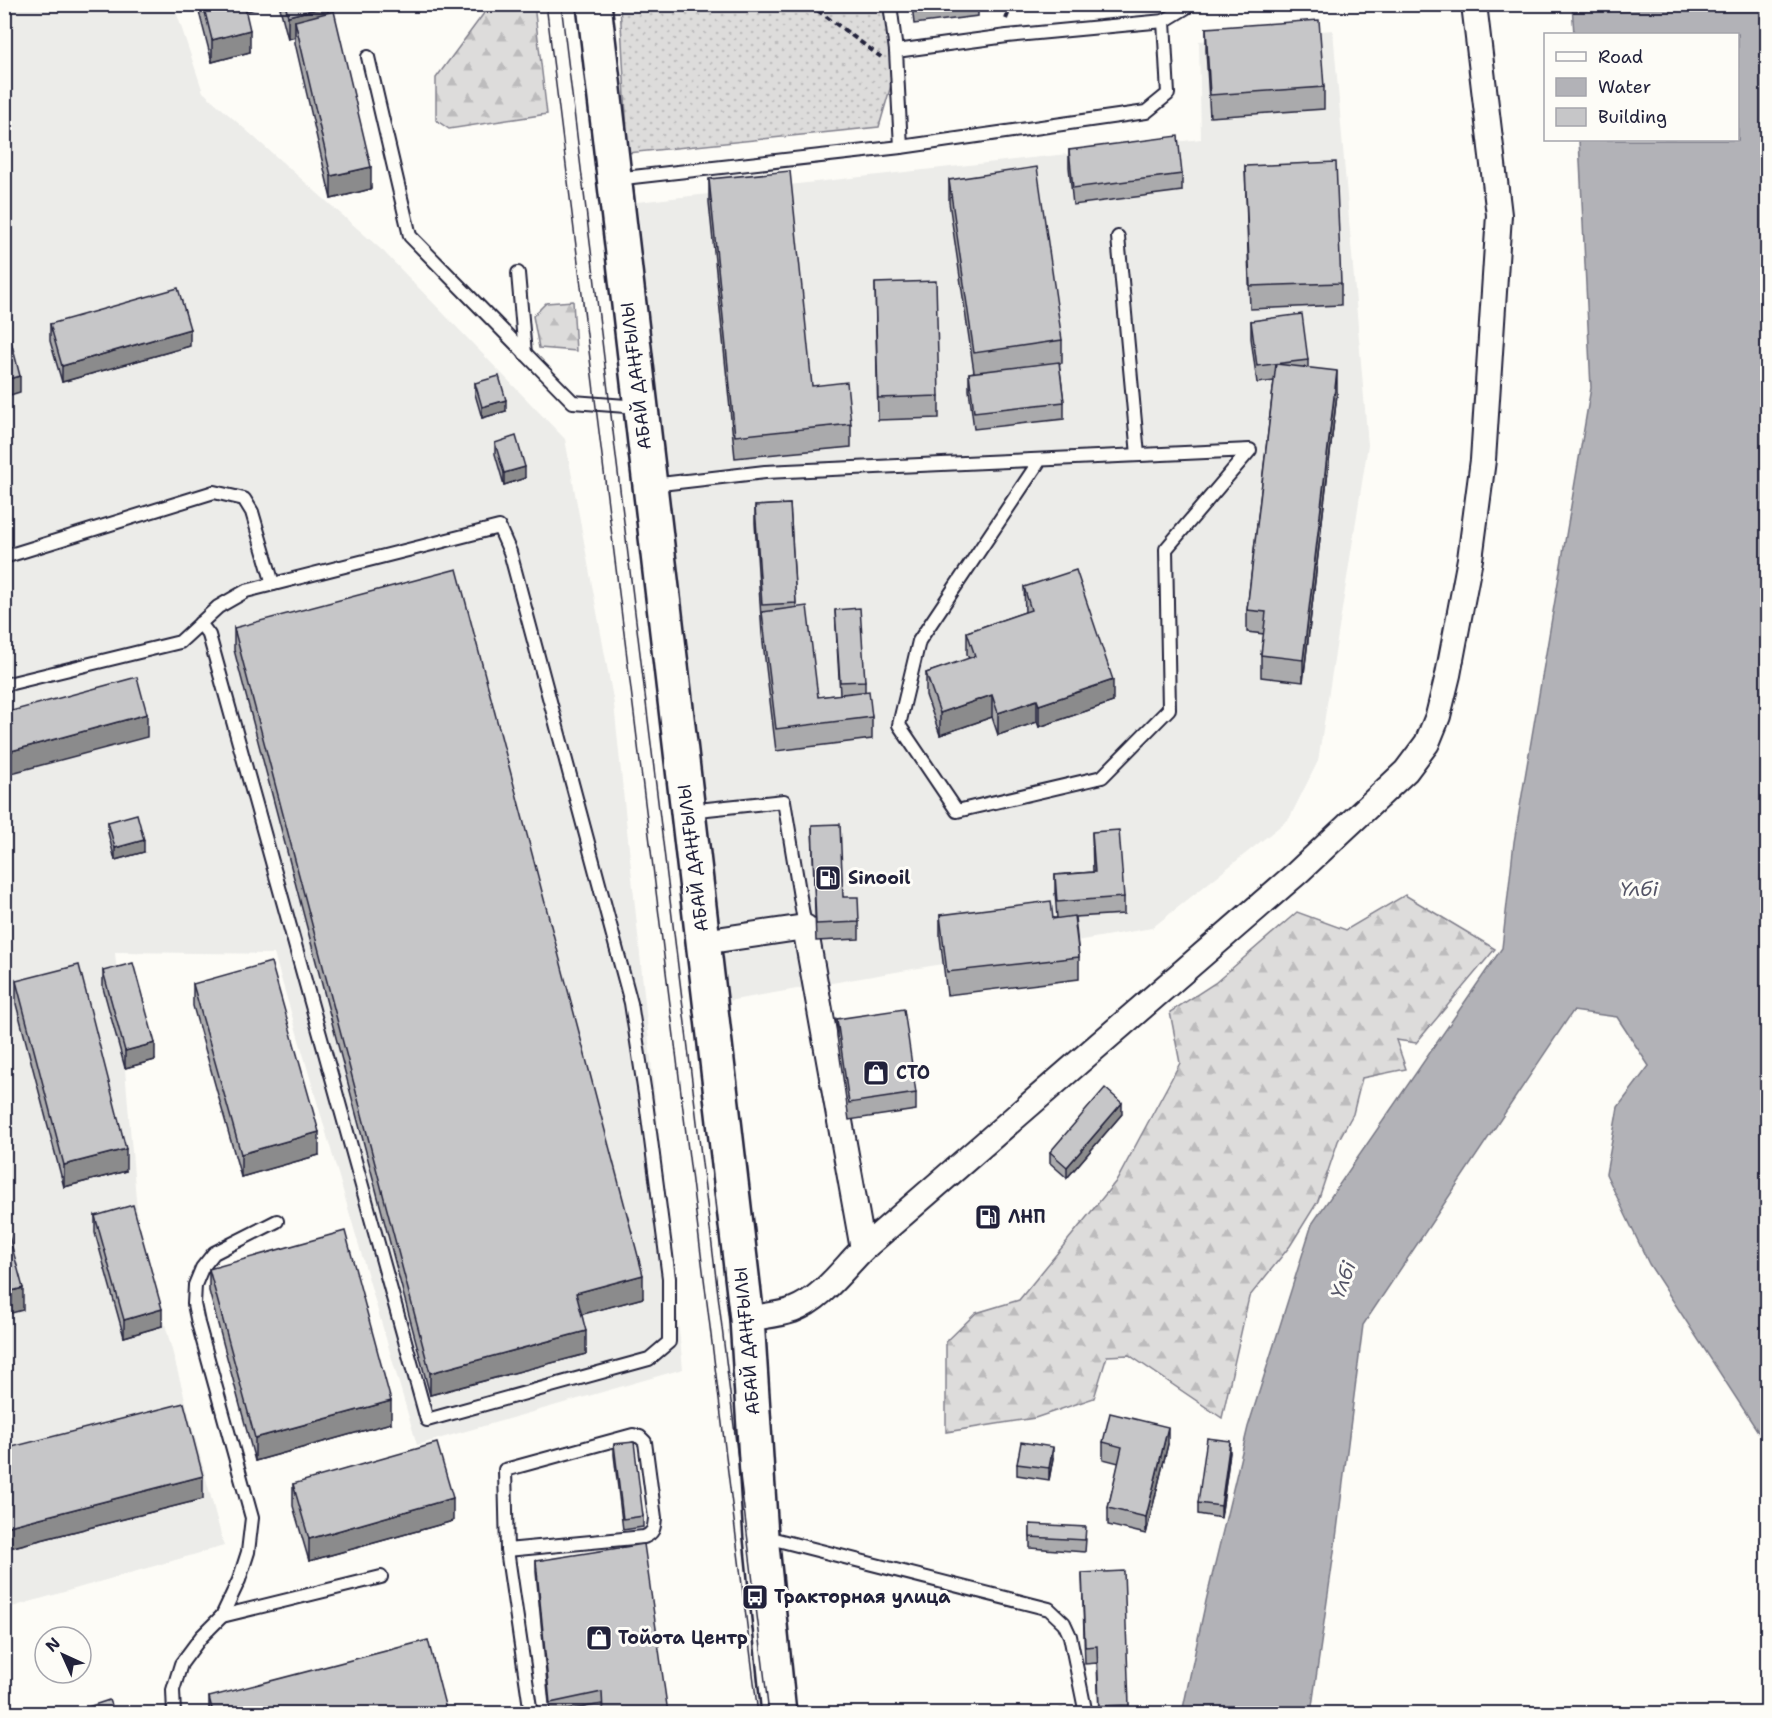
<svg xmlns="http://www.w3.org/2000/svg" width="1772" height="1718" font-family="'Shantell Sans',sans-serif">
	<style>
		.built { fill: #ecece9 }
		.grass { fill: url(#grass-dots); stroke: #807f8b; stroke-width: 1.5 }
		.forest { fill: url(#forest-firs); stroke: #807f8b; stroke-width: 1.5 }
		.water { fill: #b2b2b7; stroke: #787885; stroke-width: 1.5 }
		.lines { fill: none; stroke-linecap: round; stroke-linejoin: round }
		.service-casing { stroke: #22223b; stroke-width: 16 }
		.minor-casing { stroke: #22223b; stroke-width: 28 }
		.primary-casing { stroke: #22223b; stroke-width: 38 }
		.path { stroke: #22223b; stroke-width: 4; stroke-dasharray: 6 4.5; stroke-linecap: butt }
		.service { stroke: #fdfcf7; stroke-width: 12 }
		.minor { stroke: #fdfcf7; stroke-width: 24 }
		.primary { stroke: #fdfcf7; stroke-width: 33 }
		.tram { stroke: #22223b; stroke-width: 1.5 }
		.wall { fill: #aaaaac; stroke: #22223b; stroke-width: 1.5 }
		.shaded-wall { fill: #8b8b8c; stroke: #22223b; stroke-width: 1.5 }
		.building { fill: #c6c6c8; stroke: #22223b; stroke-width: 1.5 }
		.labels { text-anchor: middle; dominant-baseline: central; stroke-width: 6; stroke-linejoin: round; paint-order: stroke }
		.street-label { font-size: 18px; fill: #22223b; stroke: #fdfcf7 }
		.poi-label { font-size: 18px; font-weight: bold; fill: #22223b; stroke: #fdfcf7; text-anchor: start }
		.water-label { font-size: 20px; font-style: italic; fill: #545466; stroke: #fdfcf7 }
	</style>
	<defs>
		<pattern id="grass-dots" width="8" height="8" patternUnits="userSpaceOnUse" patternTransform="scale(1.5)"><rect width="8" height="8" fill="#dddcdb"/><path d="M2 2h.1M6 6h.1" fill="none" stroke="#bdbcbd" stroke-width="1.8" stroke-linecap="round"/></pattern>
		<pattern id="forest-firs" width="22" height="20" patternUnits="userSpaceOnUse" patternTransform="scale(1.5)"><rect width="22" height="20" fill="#dddcdb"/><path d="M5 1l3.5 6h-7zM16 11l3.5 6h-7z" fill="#bdbcbd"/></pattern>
	</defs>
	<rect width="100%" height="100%" fill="#fdfcf7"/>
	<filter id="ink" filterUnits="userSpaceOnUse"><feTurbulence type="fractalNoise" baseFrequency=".0167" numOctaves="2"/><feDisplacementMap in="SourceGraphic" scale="12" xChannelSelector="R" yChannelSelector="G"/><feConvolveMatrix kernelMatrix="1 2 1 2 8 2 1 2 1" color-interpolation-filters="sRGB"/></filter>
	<g filter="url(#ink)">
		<g class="built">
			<polygon points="5,5 174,5 203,92 384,252 565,439 614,704 683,1369 417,1445 274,954 115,952 138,1222 224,1546 5,1609"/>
			<polygon points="1333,30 1368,445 1318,761 1289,819 1152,928 728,1001 670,538 637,202 1201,139 1199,41"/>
		</g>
		<polygon class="grass" points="620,5 890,5 896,68 879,127 628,153"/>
		<g class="forest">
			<polygon points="490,5 534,5 547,114 449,129 436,120 436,78"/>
			<polygon points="573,301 576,351 539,348 533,316 546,303"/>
			<polygon points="1405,895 1495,949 1416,1043 1396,1040 1406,1069 1362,1078 1353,1114 1338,1141 1318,1201 1290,1246 1249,1297 1222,1418 1129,1355 1107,1356 1094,1398 1035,1418 946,1432 946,1342 976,1313 1019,1300 1117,1180 1180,1063 1170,1012 1215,983 1297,912 1346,930"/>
		</g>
		<polygon class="water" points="1572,5 1767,5 1767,1451 1759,1433 1649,1264 1606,1174 1618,1107 1649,1066 1617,1017 1573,1011 1363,1325 1336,1538 1311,1713 1182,1713 1206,1601 1248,1427 1312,1224 1502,948 1514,842 1591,388 1579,140 1738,140 1738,34 1574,34"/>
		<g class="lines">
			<defs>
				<g id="service">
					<polyline points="890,4 896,51"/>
					<polyline points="368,57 410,236 573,402 639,407"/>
					<polyline points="901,147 896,51 1007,36 1164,21"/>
					<polyline points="615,179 901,147 1146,112 1168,94 1164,21 1187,7 1189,4"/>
					<polyline points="1118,237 1138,455"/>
					<polyline points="518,273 525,354"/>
					<polyline points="652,485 765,472 1250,450 1166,549 1169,709 1102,777 957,811 899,725 919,641 1040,460"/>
					<polyline points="4,557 214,492 244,499 252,512 273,584"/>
					<polyline points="4,685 180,642 218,607 246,591 499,527 510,552 631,1003 645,1094 669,1278 669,1342 649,1359 427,1420 209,635 200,623"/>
					<polyline points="688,811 784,801 805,927"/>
					<polyline points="762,1536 1049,1609 1064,1623 1070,1636 1086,1714"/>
					<path d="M507 1550 644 1537C654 1533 654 1528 655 1518L645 1442 640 1437 633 1435 505 1470 507 1550 531 1714"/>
					<polyline points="222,1616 381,1577"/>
					<polyline points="174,1714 173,1690 181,1664 201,1637 222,1616 239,1580 248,1552 252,1518 198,1323 194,1304 195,1285 202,1268 214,1253 277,1221"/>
				</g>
				<g id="minor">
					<polyline points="703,942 805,927 863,1249"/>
					<path d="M747 1319C762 1316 779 1315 793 1310 822 1299 842 1270 863 1249L1297 873 1406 771 1427 743 1438 716 1448 675 1470 559 1483 460 1499 215 1474 4"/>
				</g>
				<polyline id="primary" points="594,4 747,1319 761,1536 779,1714"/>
			</defs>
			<use href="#service" class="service-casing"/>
			<use href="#minor" class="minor-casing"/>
			<use href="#primary" class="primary-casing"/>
			<g class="path">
				<polyline points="809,4 881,57"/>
				<polyline points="1006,19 1012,4"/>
			</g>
			<use href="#service" class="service"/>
			<use href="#minor" class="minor"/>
			<use href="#primary" class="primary"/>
			<g class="tram">
				<polyline points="546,4 758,1714"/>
				<polyline points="561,4 769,1714"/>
			</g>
		</g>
		<g class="wall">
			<polygon points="197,4 273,4 245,11 250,52 212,62"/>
			<polygon points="279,4 328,4 328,12 371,189 331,199 295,43 295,37 288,39"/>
			<polygon points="912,4 978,4 978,16 914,24"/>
			<polygon points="1206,28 1324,87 1324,109 1210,117 1206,50"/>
			<polygon points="1069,150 1182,174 1182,191 1073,205 1069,167"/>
			<polygon points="1245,166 1341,283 1341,305 1250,309"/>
			<polygon points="709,179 812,386 851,424 851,447 735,458 709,202"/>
			<polygon points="949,180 1062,340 1062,363 1059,363 1064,402 1064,419 974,429 969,390 969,373 974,372 949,202"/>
			<polygon points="875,283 939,396 939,418 878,420"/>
			<polygon points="1251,321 1308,360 1308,368 1337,394 1303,682 1261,677 1261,655 1264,634 1247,632 1247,610 1274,381 1257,383 1251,338"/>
			<polygon points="50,324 190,346 62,382 50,341"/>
			<polygon points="475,383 506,411 482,418 475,394"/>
			<polygon points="495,443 525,478 504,485 495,454"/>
			<polygon points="790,504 796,607 818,697 854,693 840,694 835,610 865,681 865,691 872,717 872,739 776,751 762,634 755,523 755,506"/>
			<polygon points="1024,587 1113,702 1039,727 1037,722 998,735 992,717 940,735 926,695 926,673 969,659 967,654 967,632 1025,612"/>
			<polygon points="234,628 643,1298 582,1314 586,1354 430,1395 234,650"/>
			<polygon points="108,822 144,852 115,860 108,833"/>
			<polygon points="812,825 843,897 859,922 859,939 816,941"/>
			<polygon points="1092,832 1124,897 1124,914 1075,917 1079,957 1079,979 947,995 940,937 940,915 1057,918 1055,892 1055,875 1093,872"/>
			<polygon points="103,971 155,1060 125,1068 103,988"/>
			<polygon points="16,981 126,1171 64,1187 16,1004"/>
			<polygon points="193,984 319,1155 241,1177 193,1006"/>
			<polygon points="837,1019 916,1093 916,1110 849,1120 837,1036"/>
			<polygon points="1122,1114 1067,1178 1050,1163 1050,1152"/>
			<polygon points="95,1216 162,1326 124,1337 95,1233"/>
			<polygon points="209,1269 391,1423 255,1461 209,1291"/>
			<polygon points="1103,1442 1168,1444 1146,1534 1108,1525 1108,1508 1119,1463 1103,1459"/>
			<polygon points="614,1444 643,1516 643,1527 623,1530 614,1455"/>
			<polygon points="4,1449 203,1499 5,1549"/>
			<polygon points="1230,1452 1221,1518 1198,1514 1198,1503"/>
			<polygon points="1053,1458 1049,1480 1017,1475 1017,1464"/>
			<polygon points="293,1484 453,1521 309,1561 293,1506"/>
			<polygon points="1030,1524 1086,1539 1085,1552 1030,1548"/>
			<polygon points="536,1561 668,1713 603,1713 602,1704 550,1713 536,1572"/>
			<polygon points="1082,1573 1129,1705 1129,1713 1099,1713 1097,1663 1085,1664"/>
			<polygon points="209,1697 447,1713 209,1713"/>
		</g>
		<g class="shaded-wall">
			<polygon points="240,4 273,4 240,13"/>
			<polygon points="328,6 328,28 295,21 295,37 288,39 288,16"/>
			<polygon points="250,30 250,52 212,62 212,40"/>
			<polygon points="371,167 371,189 331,199 331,176"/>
			<polygon points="190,329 190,346 62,382 62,366"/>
			<polygon points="1337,371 1337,394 1303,682 1303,660"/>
			<polygon points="20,376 20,392 4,397 4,380"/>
			<polygon points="506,400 506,411 482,418 482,407"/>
			<polygon points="525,467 525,478 504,485 504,473"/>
			<polygon points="1113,680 1113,702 1039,727 1039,705"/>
			<polygon points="992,695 992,717 940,735 940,713"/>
			<polygon points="1037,700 1037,722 998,735 998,713"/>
			<polygon points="147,714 147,737 4,775 4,753"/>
			<polygon points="144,840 144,852 115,860 115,848"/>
			<polygon points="155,1043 155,1060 125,1068 125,1051"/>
			<polygon points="1122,1103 1122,1114 1067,1178 1067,1167"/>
			<polygon points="319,1132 319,1155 241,1177 241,1154"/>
			<polygon points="126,1149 126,1171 64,1187 64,1165"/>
			<polygon points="643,1275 643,1298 576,1316 576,1293"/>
			<polygon points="23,1288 23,1310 4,1315 4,1293"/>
			<polygon points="162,1309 162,1326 124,1337 124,1320"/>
			<polygon points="586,1331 586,1354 430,1395 430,1373"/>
			<polygon points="391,1401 391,1423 255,1461 255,1438"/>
			<polygon points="1168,1427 1168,1444 1146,1534 1146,1517"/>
			<polygon points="1230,1441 1230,1452 1221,1518 1221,1506"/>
			<polygon points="1053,1447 1053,1458 1049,1480 1049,1468"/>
			<polygon points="203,1476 203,1499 5,1549 5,1527"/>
			<polygon points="453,1498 453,1521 309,1561 309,1539"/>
		</g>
		<g class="building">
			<polygon points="203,4 244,4 250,30 212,40"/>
			<polygon points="285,4 328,4 328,6 288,16"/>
			<polygon points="334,11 371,167 331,176 295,21"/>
			<polygon points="1319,20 1324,87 1210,95 1206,28"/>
			<polygon points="1178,136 1182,174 1073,188 1069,150"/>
			<polygon points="1336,162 1341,283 1250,286 1245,166"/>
			<polygon points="1037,167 1062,340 974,353 949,180"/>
			<polygon points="790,171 812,386 847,382 851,424 735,436 709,179"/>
			<polygon points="936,281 939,396 878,398 875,283"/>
			<polygon points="178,288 190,329 62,366 50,324"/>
			<polygon points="1302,314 1308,360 1257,366 1251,321"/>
			<polygon points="10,337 20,376 4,380 4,338"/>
			<polygon points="1059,362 1064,402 974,412 969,373"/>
			<polygon points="1276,364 1337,371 1303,660 1261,655 1266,612 1247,610"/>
			<polygon points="499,376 506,400 482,407 475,383"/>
			<polygon points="516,436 525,467 504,473 495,443"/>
			<polygon points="790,504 796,603 762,605 755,506"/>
			<polygon points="457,569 643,1275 576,1293 586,1331 430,1373 234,628"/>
			<polygon points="1076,570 1113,680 1039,705 1037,700 998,713 992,695 940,713 926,673 975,656 967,632 1031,610 1024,587"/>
			<polygon points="807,606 818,697 869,691 872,717 776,729 762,612"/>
			<polygon points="860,608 865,681 840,682 835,610"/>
			<polygon points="137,677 147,714 4,753 4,713"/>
			<polygon points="137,814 144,840 115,848 108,822"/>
			<polygon points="840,824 843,897 858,897 859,922 816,924 812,825"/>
			<polygon points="1119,830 1124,897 1057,902 1055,875 1095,872 1092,832"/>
			<polygon points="1051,901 1053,919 1074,916 1079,957 947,972 940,915"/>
			<polygon points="271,962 319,1132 241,1154 193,984"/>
			<polygon points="133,963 155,1043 125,1051 103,971"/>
			<polygon points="79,965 126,1149 64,1165 16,981"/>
			<polygon points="904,1009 916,1093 849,1103 837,1019"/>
			<polygon points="1105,1088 1122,1103 1067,1167 1050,1152"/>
			<polygon points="133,1205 162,1309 124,1320 95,1216"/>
			<polygon points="4,1217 23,1288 4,1293"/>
			<polygon points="345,1231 391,1401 255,1438 209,1269"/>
			<polygon points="184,1403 203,1476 5,1527 4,1449"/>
			<polygon points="1110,1413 1168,1427 1146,1517 1108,1508 1122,1447 1103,1442"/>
			<polygon points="1207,1438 1230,1441 1221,1506 1198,1503"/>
			<polygon points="634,1442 643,1516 623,1519 614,1444"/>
			<polygon points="1021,1442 1053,1447 1049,1468 1017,1464"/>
			<polygon points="437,1443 453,1498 309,1539 293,1484"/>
			<polygon points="1030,1524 1086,1527 1085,1540 1030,1537"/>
			<polygon points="644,1544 668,1713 603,1713 602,1692 550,1703 536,1561"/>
			<polygon points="1124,1571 1129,1705 1099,1706 1097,1646 1085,1647 1082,1573"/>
			<polygon points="428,1640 447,1713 213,1713 209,1697"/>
			<polygon points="109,1700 114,1713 70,1713"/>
			<polygon points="4,1703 7,1713 4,1713"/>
			<polygon points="1062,1709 1063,1713 1045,1713"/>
		</g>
	</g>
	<defs>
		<symbol id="fuel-square" viewBox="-11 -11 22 22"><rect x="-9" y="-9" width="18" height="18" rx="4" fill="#22223b" stroke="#fdfcf7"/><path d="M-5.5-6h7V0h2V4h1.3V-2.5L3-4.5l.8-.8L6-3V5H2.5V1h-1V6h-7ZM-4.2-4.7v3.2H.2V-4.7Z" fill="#fff"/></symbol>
		<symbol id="shop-square" viewBox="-11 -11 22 22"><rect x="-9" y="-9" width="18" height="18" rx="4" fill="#22223b" stroke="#fdfcf7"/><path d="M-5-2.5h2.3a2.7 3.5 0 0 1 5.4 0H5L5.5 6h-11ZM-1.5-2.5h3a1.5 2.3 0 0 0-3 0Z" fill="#fff"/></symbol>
		<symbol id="bus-square" viewBox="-11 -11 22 22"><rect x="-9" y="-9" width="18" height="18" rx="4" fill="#22223b" stroke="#fdfcf7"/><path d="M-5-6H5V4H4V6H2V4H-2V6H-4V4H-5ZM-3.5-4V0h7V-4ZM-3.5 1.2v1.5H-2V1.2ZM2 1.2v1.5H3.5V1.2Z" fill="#fff"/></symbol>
	</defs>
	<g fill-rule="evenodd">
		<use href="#fuel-square" x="813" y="863" width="30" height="30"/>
		<use href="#shop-square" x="861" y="1058" width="30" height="30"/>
		<use href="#fuel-square" x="973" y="1202" width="30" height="30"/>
		<use href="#bus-square" x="740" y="1582" width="30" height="30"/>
		<use href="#shop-square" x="584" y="1623" width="30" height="30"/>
	</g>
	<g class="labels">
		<g class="street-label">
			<text transform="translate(636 376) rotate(-97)">АБАЙ ДАҢҒЫЛЫ</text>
			<text transform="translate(693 858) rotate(-97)">АБАЙ ДАҢҒЫЛЫ</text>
			<text transform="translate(747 1341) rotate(-95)">АБАЙ ДАҢҒЫЛЫ</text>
		</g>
		<g class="poi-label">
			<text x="848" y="878">Sinooil</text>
			<text x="896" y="1073">СТО</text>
			<text x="1008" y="1217">ЛНП</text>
			<text x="774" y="1597">Тракторная улица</text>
			<text x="618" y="1638">Тойота Центр</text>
		</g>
		<g class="water-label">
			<text x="1639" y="889">Үлбі</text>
			<text transform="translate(1343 1280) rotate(-70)">Үлбі</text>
		</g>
	</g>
	<rect width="1772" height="1718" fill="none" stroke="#fdfcf7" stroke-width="24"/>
	<rect x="12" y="12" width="1748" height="1694" fill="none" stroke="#22223b" stroke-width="2" filter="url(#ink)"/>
	<rect x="1544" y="33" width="195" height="108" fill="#fdfcf7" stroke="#a5a5ac" stroke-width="1.5"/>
	<rect x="1556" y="52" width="30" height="9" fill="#fdfcf7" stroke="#a5a5ac" stroke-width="1.5"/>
	<text x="1598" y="63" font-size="18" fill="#22223b">Road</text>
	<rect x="1556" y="78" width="30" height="18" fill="#b2b2b7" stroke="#a5a5ac" stroke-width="1.5"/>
	<text x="1598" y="93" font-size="18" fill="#22223b">Water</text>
	<rect x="1556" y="108" width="30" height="18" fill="#c6c6c8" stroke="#a5a5ac" stroke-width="1.5"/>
	<text x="1598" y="123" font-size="18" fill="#22223b">Building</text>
	<g transform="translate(63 1655) rotate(315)"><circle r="28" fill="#fdfcf7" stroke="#a5a5ac" stroke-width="1.5"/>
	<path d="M0-4.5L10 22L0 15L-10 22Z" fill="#22223b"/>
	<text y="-9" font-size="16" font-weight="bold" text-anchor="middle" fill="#22223b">N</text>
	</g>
</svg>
